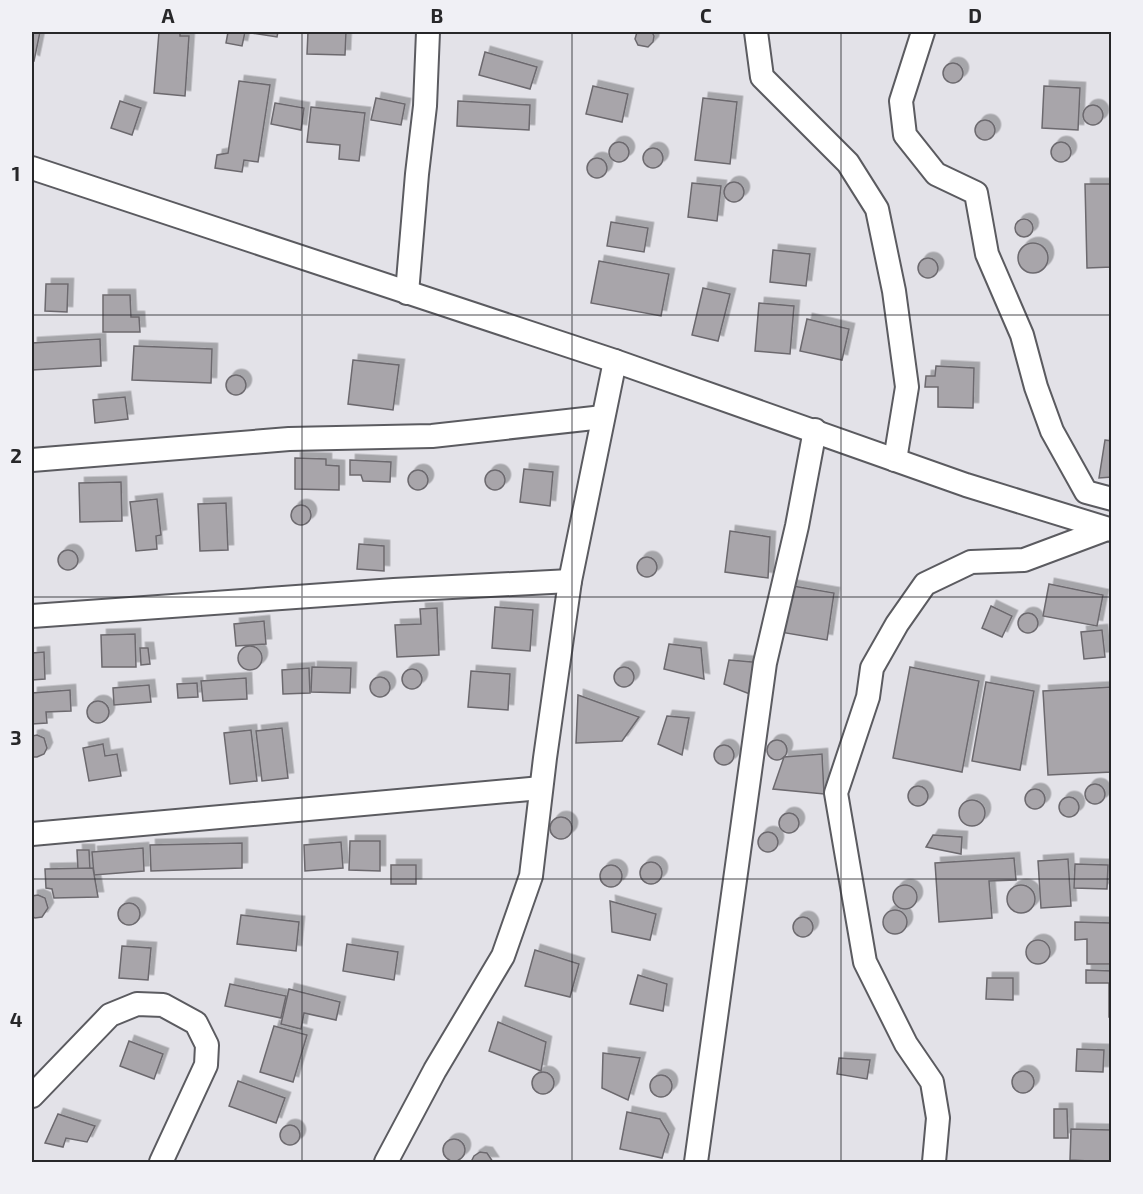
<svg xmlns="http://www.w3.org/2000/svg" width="1143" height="1194" font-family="'Exo 2',sans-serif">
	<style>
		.building { fill: #a8a5aa; stroke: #6c696e; stroke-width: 1.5; filter: url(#shadow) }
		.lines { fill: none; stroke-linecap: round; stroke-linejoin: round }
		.minor-casing { stroke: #5b5b60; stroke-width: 26 }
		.minor { stroke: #fff; stroke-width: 22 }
		.grid { fill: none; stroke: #272729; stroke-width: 1.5; stroke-opacity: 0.55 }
		.neatline { fill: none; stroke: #272729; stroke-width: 2 }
		.grid-label { font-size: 20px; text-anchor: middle; font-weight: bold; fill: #272729 }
	</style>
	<defs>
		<filter id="shadow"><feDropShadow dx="5.5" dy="-5.5" stdDeviation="0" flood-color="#0004"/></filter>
	</defs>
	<rect width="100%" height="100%" fill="#e3e2e8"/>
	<g class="building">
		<polygon points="32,32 40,32 34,61 32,60"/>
		<polygon points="159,32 180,32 180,36 189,36 185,96 154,93"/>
		<polygon points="228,32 278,32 277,37 245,32 242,46 226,43"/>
		<polygon points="308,32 346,32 345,55 307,54"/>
		<polygon points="637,32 652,32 654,36 653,42 648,47 638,45 635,39"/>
		<polygon points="485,52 537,67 530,89 479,75"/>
		<circle cx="953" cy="73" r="10"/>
		<polygon points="239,81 270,85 258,162 244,160 242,172 215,168 217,155 228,153"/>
		<polygon points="593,86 628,94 622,122 586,114"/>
		<polygon points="1044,86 1080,88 1078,130 1042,128"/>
		<polygon points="376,98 405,104 401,125 371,120"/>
		<polygon points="703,98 737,102 730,164 695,160"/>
		<polygon points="120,101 141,108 132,135 111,128"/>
		<polygon points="458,101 530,105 529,130 457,126"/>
		<polygon points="275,103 304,108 301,130 271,124"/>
		<circle cx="1093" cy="115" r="10"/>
		<polygon points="311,107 365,113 359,161 339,159 340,145 307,142"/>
		<circle cx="985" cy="130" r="10"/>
		<circle cx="1061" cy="152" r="10"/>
		<circle cx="619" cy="152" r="10"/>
		<circle cx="653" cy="158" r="10"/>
		<circle cx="597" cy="168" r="10"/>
		<circle cx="734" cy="192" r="10"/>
		<polygon points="692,183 721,186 717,221 688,217"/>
		<polygon points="1085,184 1112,184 1112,267 1087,268"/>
		<circle cx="1024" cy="228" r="9"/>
		<polygon points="611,222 648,228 644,252 607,246"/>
		<circle cx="1033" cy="258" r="15"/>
		<polygon points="773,250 810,254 806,286 770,282"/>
		<circle cx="928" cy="268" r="10"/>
		<polygon points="599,261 669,274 661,316 591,303"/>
		<polygon points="46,284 68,284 67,312 45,311"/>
		<polygon points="703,288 730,294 718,341 692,335"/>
		<polygon points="103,295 130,295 131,317 139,317 140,332 103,332"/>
		<polygon points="759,303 794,306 790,354 755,351"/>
		<polygon points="807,319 849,329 842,360 800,351"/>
		<polygon points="100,339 101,366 32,370 32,343"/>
		<polygon points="134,346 212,349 211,383 132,380"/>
		<polygon points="353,360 399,365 393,410 348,404"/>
		<polygon points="936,366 974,368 973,408 938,407 938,387 925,387 926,376 935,376"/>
		<circle cx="236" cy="385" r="10"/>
		<polygon points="125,397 128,419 95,423 93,400"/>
		<polygon points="1105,440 1112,441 1112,477 1099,478"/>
		<polygon points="295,458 326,459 326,465 339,466 339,490 295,489"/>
		<polygon points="350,460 391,462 390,482 363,481 361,475 350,475"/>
		<polygon points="524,469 553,472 550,506 520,502"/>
		<circle cx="495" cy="480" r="10"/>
		<circle cx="418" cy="480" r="10"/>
		<polygon points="121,482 122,521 80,522 79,483"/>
		<polygon points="157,499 161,535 156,536 157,549 136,551 130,502"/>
		<polygon points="226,503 228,550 200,551 198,504"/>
		<circle cx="301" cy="515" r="10"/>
		<polygon points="730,531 770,537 768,578 725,572"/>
		<polygon points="359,544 384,546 384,571 357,569"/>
		<circle cx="68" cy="560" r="10"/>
		<circle cx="647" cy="567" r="10"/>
		<polygon points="1049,584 1103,595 1097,626 1043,616"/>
		<polygon points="787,585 834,593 827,640 780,632"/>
		<polygon points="991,606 1012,616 1002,637 982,628"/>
		<polygon points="495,607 533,610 530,651 492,648"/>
		<polygon points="437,608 439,655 397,657 395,625 421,624 420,609"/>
		<circle cx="1028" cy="623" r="10"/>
		<polygon points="264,621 266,644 236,646 234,624"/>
		<polygon points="1102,630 1105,657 1084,659 1081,632"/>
		<polygon points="135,634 136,667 102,667 101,635"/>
		<polygon points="669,644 701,648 704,679 664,669"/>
		<circle cx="250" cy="658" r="12"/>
		<polygon points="140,648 148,648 150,664 141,665"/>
		<polygon points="44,652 45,679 32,680 32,653"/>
		<polygon points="729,660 765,663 760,698 724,684"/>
		<polygon points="312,667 351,668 350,693 311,692"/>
		<polygon points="910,667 979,681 962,772 893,758"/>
		<circle cx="624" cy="677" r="10"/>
		<polygon points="309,668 310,693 283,694 282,670"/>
		<circle cx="412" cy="679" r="10"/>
		<polygon points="471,671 510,674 508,710 468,707"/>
		<circle cx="380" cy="687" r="10"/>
		<polygon points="246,678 247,699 203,701 201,681"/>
		<polygon points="986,682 1034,691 1020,770 972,761"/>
		<polygon points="197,683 198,697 178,698 177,684"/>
		<polygon points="149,685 151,702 114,705 113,688"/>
		<polygon points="1112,687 1112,772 1048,775 1043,691"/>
		<polygon points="70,690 71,711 46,712 47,723 32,724 32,693"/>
		<polygon points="578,695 639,717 622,741 576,743"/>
		<circle cx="98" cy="712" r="11"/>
		<polygon points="667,716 689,718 682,755 658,744"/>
		<polygon points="282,728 288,778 262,781 256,731"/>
		<polygon points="251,730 257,781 230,784 224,733"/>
		<polygon points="37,735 44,738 47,748 44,754 37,757 32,757 32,736"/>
		<circle cx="777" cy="750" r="10"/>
		<polygon points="103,744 105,756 117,754 121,776 89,781 83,748"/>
		<circle cx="724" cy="755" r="10"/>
		<polygon points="822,754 824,794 773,789 784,757"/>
		<circle cx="1095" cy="794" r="10"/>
		<circle cx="918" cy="796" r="10"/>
		<circle cx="1035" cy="799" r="10"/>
		<circle cx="1069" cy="807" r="10"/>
		<circle cx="972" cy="813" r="13"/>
		<circle cx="789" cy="823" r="10"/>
		<circle cx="561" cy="828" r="11"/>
		<circle cx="768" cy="842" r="10"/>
		<polygon points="933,835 962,837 961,854 926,847"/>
		<polygon points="350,841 380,841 380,871 349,870"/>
		<polygon points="341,842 343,868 305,871 304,845"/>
		<polygon points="242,843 242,868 151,871 150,845"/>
		<polygon points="143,848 144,871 94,875 92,852"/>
		<polygon points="77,850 89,850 90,870 78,870"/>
		<polygon points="1014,858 1016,880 989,881 992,918 939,922 935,863"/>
		<polygon points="1068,859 1071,906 1041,908 1038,861"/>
		<circle cx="651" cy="873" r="11"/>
		<polygon points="1075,864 1108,865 1107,889 1074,888"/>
		<circle cx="611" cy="876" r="11"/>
		<rect x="391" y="865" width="25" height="19"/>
		<polygon points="93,868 98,897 54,898 52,889 46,888 45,869"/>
		<circle cx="905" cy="897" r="12"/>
		<circle cx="1021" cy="899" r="14"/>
		<polygon points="38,895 45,898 48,908 42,917 35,918 32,916 32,896"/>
		<polygon points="610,901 656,914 650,940 612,932"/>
		<circle cx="129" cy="914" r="11"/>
		<circle cx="895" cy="922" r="12"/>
		<polygon points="241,915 299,922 296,951 237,944"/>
		<circle cx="803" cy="927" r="10"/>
		<polygon points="1075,922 1112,923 1112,964 1087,964 1087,939 1075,940"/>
		<circle cx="1038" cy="952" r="12"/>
		<polygon points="347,944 398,952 394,980 343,971"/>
		<polygon points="122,946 151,948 148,980 119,978"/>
		<polygon points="535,950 579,964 570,997 525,986"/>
		<polygon points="1086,970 1112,971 1112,1017 1109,1017 1109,983 1086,983"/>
		<polygon points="638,975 667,984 663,1011 630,1004"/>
		<polygon points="987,978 1013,978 1013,1000 986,999"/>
		<polygon points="230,984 286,996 281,1018 225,1006"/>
		<polygon points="289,989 340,1002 336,1020 304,1013 301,1029 281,1024"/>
		<polygon points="498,1022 546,1042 541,1071 489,1051"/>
		<polygon points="274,1026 307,1035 293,1082 260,1072"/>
		<polygon points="129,1041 163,1054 154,1079 120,1066"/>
		<polygon points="1077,1049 1104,1050 1103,1072 1076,1071"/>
		<polygon points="603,1053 640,1058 628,1100 602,1088"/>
		<polygon points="839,1058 870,1060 867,1079 837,1074"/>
		<circle cx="1023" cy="1082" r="11"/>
		<circle cx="543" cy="1083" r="11"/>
		<circle cx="661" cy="1086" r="11"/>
		<polygon points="238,1081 285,1098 276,1123 229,1106"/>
		<polygon points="1054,1109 1067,1109 1068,1138 1054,1138"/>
		<polygon points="627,1112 660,1119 669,1134 662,1158 620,1149"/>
		<polygon points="58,1114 95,1126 87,1142 66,1138 63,1147 45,1143"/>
		<circle cx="290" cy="1135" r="10"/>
		<polygon points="1071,1129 1111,1130 1110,1162 1070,1160"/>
		<circle cx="454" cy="1150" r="11"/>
		<polygon points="480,1152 487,1153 493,1162 471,1162 474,1156"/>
	</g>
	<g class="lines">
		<defs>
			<g id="minor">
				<polyline points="756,32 762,77 848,163 877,209 894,291 907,387 895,460"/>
				<polyline points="923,32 901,101 905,135 936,174 976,193 987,254 1022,335 1036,387 1052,431 1086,492 1112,499"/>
				<polyline points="32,168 615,361 966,485 1112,530"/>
				<polyline points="407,293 417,174 425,106 428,32"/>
				<polyline points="32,460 289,439 432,436 603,417"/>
				<polyline points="32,616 394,590 570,581"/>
				<polyline points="32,834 541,788"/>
				<polyline points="32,1096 110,1015 137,1004 163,1005 196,1023 207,1045 206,1065 161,1162"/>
				<polyline points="386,1162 435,1070 503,956 531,876 545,758 570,581 615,361"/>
				<polyline points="696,1162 765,663 797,526 815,430"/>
				<polyline points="934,1162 938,1118 932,1082 906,1044 865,962 836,793 868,697 872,668 897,624 925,584 971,562 1024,560 1107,529"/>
			</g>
		</defs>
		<use href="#minor" class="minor-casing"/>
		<use href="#minor" class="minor"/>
	</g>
	<path class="grid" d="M302 32V1162M572 32V1162M841 32V1162M32 315H1112M32 597H1112M32 879H1112"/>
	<rect width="1143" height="1194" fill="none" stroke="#f0f0f5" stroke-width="66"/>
	<rect x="33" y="33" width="1077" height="1128" class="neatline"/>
	<g class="grid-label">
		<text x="168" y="23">A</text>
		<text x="437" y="23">B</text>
		<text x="706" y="23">C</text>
		<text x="975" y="23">D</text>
		<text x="16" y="181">1</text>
		<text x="16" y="463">2</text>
		<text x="16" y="745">3</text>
		<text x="16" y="1027">4</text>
	</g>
</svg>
